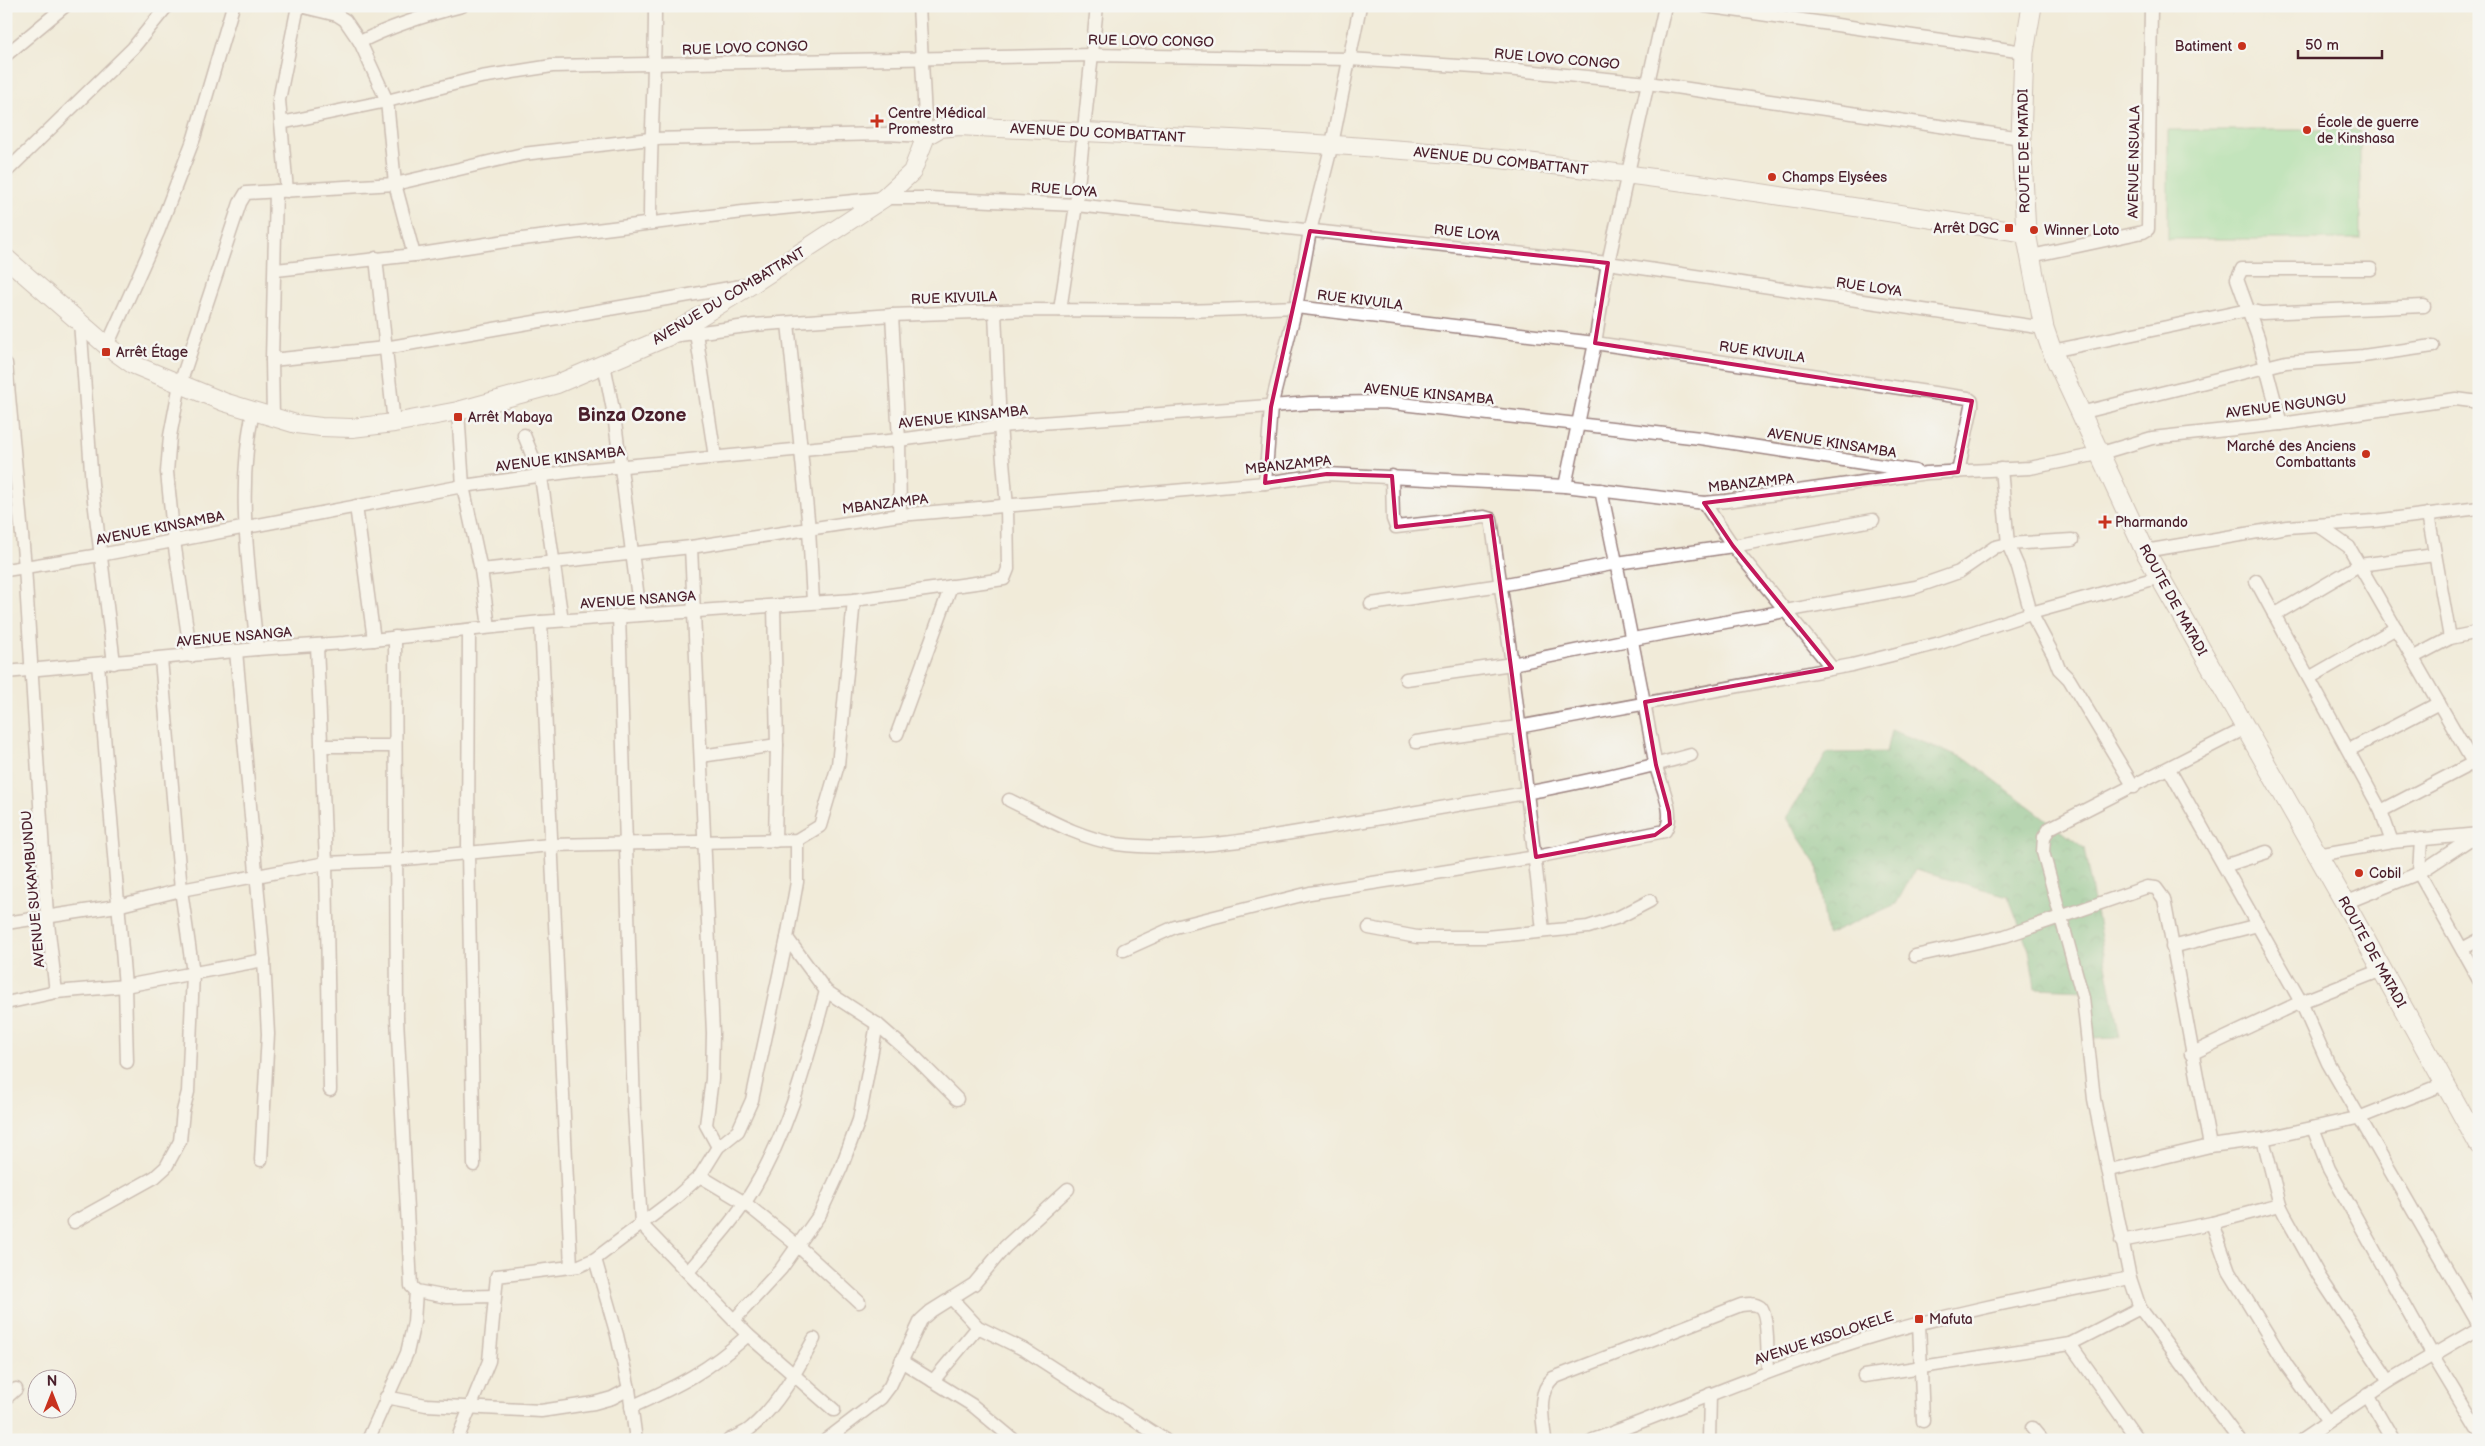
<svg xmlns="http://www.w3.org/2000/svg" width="2485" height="1446" font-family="'Balsamiq Sans',sans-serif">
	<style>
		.forest { fill: url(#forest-crowns); stroke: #5e6d56 }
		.park { fill: #8ddb99; stroke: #6c7d62 }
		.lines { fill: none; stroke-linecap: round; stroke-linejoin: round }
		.street-casing { stroke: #9e8582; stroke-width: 15 }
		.secondary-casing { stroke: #9e8582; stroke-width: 20 }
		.primary-casing { stroke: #9e8582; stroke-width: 21 }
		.street { stroke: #fff; stroke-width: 12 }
		.secondary { stroke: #fff; stroke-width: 18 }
		.primary { stroke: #fff; stroke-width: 19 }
		.marked { fill: none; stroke: #c2185b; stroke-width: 4; stroke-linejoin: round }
		.poi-dot { fill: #c8321e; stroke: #f6f6f2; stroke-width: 2 }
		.labels { text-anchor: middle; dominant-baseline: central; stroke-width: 5; stroke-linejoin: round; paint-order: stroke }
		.street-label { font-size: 14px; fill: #4a1f2b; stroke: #f6f6f2 }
		.poi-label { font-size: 14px; fill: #4a1f2b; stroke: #f6f6f2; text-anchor: start }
		.district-label { font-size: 19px; font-weight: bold; fill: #4a1f2b; stroke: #f6f6f2 }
	</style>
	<defs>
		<pattern id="forest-crowns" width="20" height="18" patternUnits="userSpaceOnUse" patternTransform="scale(1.25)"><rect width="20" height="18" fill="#72bb81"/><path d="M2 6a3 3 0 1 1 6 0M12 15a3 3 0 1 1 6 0" fill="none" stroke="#60976a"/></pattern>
	</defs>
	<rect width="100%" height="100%" fill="#f6f6f2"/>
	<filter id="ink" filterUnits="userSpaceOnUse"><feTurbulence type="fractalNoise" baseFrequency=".02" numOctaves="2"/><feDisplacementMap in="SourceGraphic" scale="10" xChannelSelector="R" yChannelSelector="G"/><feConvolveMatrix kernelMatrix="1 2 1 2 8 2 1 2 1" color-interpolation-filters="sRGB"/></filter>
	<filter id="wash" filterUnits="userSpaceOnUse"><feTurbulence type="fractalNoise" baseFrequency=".0096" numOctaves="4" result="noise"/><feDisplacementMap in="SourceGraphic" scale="20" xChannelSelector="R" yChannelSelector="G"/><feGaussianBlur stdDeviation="1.12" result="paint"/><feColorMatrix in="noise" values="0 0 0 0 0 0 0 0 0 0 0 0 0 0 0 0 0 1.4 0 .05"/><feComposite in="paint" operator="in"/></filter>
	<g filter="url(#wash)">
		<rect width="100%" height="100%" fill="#f1ebd9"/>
		<polygon class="forest" points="1891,730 1967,759 2084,848 2120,1038 2092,1039 2085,990 2035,988 2029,950 2008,896 1915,870 1896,904 1827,935 1817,865 1786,818 1827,753 1886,752"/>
		<rect class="park" x="2168" y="130" width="192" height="109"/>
	</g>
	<g filter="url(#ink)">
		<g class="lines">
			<defs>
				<g id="street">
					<polyline points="300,6 337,15 345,20 360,42 387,101 395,184 414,255"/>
					<polyline points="1705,6 2024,52"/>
					<path d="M360 42C393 25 426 15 462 6"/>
					<polyline points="6,55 65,6"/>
					<polyline points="281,123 387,101 481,77 552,66 1092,55 1349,59 1506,69 1648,83 2021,138"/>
					<polyline points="6,172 133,48 167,6"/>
					<polyline points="287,191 279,100 298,6"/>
					<path d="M650 222C650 150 655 78 655 6"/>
					<polyline points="2031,256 2143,232 2148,229 2151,6"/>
					<polyline points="376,258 394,423"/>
					<polyline points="276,270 414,255 506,241 743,212 884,198 928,198 1076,205 1608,263 2044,328"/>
					<polyline points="1060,310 1076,205 1097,6"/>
					<polyline points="892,315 899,440 900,515"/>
					<polyline points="80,322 92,484 114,663"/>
					<polyline points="788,323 809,529 813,602"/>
					<polyline points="696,333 715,457"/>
					<polyline points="672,336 754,325 892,315 1029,310 1186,311 1296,307 1595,343 1968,398 1972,401 1972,406 1958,472"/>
					<polyline points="107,346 158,232 194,138 233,6"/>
					<polyline points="2052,351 2248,310 2262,313 2424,306"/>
					<polyline points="272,360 385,348 747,285"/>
					<polyline points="6,364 25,567 47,915 56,992"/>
					<polyline points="604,364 614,415 640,613"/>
					<path d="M253 411C236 491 249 568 257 649"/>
					<polyline points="458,411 463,486 481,570 489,627"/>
					<polyline points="2080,413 2286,362 2363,356 2433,346"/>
					<polyline points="273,417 272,360 276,191"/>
					<polyline points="2281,424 2258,337 2237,279 2242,269 2371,269"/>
					<polyline points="524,435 541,477 562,620"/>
					<polyline points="2001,469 2008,544 2018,567 2031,613 2054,656 2059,669 2069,679 2134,787"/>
					<polyline points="1392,476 1393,519 1396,527 1484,517 1491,519 1512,664 1543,930"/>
					<polyline points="1265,483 1271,407 1296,307 1310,231 1332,144 1360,6"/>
					<polyline points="1565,486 1595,343 1608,263 1665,6"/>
					<polyline points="1704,503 1733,546 1832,668"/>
					<polyline points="356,506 374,640"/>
					<polyline points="2428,514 2450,638"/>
					<polyline points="2318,525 2349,547 2479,773"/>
					<polyline points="691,547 713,1033 712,1079 706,1125 718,1147"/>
					<polyline points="2145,551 2287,527 2374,521 2479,508"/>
					<polyline points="6,570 100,555 463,486 583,470 899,440 1000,426 1310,403 1384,402 1700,438 1915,471"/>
					<polyline points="481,570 691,547 900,515 1265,483 1327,474 1565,486 1704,503 1726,501 1927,473 2030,468 2098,454 2152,438 2281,424 2456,399 2479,402"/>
					<polyline points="2256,581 2381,811 2392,842"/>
					<polyline points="1371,604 1501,585 1617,563 1733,546 1873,520"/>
					<polyline points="774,606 777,745 775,841"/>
					<polyline points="619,615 634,1108 641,1224 748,1335 834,1410"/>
					<polyline points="2274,615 2359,565 2435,555"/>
					<polyline points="541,622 571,1267"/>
					<polyline points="469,630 468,853 474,1165"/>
					<polyline points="395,637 397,1018 411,1286 416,1291 447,1297 495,1296"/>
					<polyline points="317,645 326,863 330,1090"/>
					<polyline points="236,651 264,960 268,1034 261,1160"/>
					<polyline points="191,656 174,541 167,472 170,436 180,384 240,203 246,193 395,184 523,154 650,139 886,134 926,136 919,6"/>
					<polyline points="2414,657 2450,638 2479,632"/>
					<polyline points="98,664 125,986 127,1062"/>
					<polyline points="6,672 257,649 344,643 541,622 854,600 1004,579 1008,569 1007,507 1000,426 995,312"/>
					<polyline points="2309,678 2396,628"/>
					<polyline points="1406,679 1512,664 1633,639 1916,587 1959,572 1995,547 2008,544 2072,540"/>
					<polyline points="897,734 951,586"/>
					<polyline points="1416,742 1518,727 1852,665 1940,643 2031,613 2164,576"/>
					<polyline points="321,746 395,746"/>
					<polyline points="2349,750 2439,703"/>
					<polyline points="701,756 777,745"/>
					<polyline points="2169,769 2301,1002 2328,1063 2479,1325"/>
					<path d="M1009 800C1044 817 1078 838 1117 844 1195 854 1281 834 1358 822 1469 803 1582 786 1691 755"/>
					<polyline points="2381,811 2473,763"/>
					<polyline points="2421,839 2419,873 2479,980"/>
					<polyline points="2317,855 2392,842 2479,834"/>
					<polyline points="2224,866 2267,852"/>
					<polyline points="2345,903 2419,873 2475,836"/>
					<polyline points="6,923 117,906 181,890 326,863 395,860 550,845 797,840 820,826 838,765 854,600"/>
					<polyline points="1369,928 1417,937 1486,937 1588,927 1619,917 1650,901"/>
					<polyline points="787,938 826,991 877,1024 917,1059 957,1099"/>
					<polyline points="2172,947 2258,925"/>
					<polyline points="2462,949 2479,940"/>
					<path d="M1124 950 1175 927 1310 893 1536 857 1665 831C1677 812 1659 783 1655 762 1639 671 1620 581 1601 490"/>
					<polyline points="1915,956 2005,936 2147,887 2156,888 2164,899 2210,1146"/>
					<polyline points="6,1003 56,992 125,986 264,960"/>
					<polyline points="2191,1054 2301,1002 2382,970"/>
					<polyline points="2313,1128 2329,1169 2432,1354 2479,1432"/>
					<polyline points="2263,1139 2280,1205 2285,1215 2319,1276 2389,1381"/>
					<polyline points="2110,1170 2210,1146 2263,1139 2361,1117 2444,1084"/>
					<polyline points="700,1176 745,1203 798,1246 859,1302"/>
					<polyline points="74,1222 155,1177 166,1167 180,1141 183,1111 188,1092 193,973 181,890 161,659"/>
					<polyline points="2212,1223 2229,1271 2287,1366 2328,1422"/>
					<polyline points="2121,1241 2212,1223 2280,1205"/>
					<polyline points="595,1259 617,1335 629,1389 636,1440"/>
					<path d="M688 1272C711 1245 736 1219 754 1188 791 1126 807 1059 826 991"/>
					<polyline points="951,1298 978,1327 1025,1350 1165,1440"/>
					<polyline points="734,1320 781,1269 820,1214 841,1168 859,1120 877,1024"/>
					<polyline points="1919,1323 1923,1421"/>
					<polyline points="2070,1344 2138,1440"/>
					<polyline points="901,1361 972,1405 1014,1440"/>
					<polyline points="1864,1376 2070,1344 2140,1308"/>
					<polyline points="933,1381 978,1327"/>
					<polyline points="2367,1395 2393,1440"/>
					<polyline points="386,1397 426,1405 541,1411 594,1403 612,1398 629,1389"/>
					<polyline points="6,1398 16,1389"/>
					<path d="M631 1407C680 1385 708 1371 748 1335"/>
					<polyline points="2032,1428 2042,1440"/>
					<polyline points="368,1440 407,1353 414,1322 416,1291"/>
					<polyline points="457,1440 489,1361 497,1276 579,1266 595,1259 673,1200 700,1176 718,1147 738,1131 752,1100 787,938 797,882 797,840"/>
					<path d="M729 1440C736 1436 746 1433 752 1427 779 1404 797 1370 814 1339"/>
					<polyline points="826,1440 881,1398 890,1386 921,1320 931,1311 974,1284 1005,1247 1068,1189"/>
					<path d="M1545 1440C1543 1418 1536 1394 1553 1378L1741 1305C1748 1304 1755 1303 1760 1307 1769 1314 1767 1359 1768 1372"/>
					<path d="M1593 1440C1682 1407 1769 1369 1860 1340 1948 1313 2039 1296 2130 1278"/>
					<polyline points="1709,1440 1710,1394"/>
					<polyline points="2239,1440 2140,1308 2130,1278 2094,1099 2083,998 2043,852 2044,837 2050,828 2244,729"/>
					<polyline points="2302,1440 2389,1381 2479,1328"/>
				</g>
				<path id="secondary" d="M6 258 107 346 132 364 224 402 296 424 321 427 352 428 394 423 458 411 557 384 667 337 754 283 884 198 912 172 926 136 940 128 959 126C1133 135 1308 140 1481 157 1663 176 1844 206 2026 233"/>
				<polyline id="primary" points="2032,6 2024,52 2021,138 2026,233 2044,328 2052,351 2145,551 2345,903 2479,1145"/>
			</defs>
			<use href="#street" class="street-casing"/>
			<use href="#secondary" class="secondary-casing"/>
			<use href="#primary" class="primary-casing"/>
			<use href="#street" class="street"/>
			<use href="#secondary" class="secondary"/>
			<use href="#primary" class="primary"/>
		</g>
	</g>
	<path d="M0 0H2485V1446H0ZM1310 231 1608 263 1595 343 1972 401 1958 472 1704 503 1733 546 1832 668 1645 702 1656 765 1669 812 1670 824 1655 835 1536 857 1491 516 1396 527 1392 476 1327 474 1265 483 1271 407Z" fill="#f1ebd9" fill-opacity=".55" fill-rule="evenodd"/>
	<path class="marked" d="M1310 231 1608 263 1595 343 1972 401 1958 472 1704 503 1733 546 1832 668 1645 702 1656 765 1669 812 1670 824 1655 835 1536 857 1491 516 1396 527 1392 476 1327 474 1265 483 1271 407Z"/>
	<g class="poi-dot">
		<circle cx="2242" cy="46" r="5"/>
		<path d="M874.5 113.5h5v5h5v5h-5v5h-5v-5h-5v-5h5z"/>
		<circle cx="2307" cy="130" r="5"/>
		<circle cx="1772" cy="177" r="5"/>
		<rect x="2004" y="223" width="10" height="10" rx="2.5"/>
		<circle cx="2034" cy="230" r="5"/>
		<rect x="101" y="347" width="10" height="10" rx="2.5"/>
		<rect x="453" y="412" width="10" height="10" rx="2.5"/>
		<circle cx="2366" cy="454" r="5"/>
		<path d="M2102.5 514.5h5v5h5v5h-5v5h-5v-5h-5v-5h5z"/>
		<circle cx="2359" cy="873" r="5"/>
		<rect x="1914" y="1314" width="10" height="10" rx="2.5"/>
	</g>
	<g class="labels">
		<g class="street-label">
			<text transform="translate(1151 41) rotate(1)">RUE LOVO CONGO</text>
			<text transform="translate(745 48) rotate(-2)">RUE LOVO CONGO</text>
			<text transform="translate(1557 59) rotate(5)">RUE LOVO CONGO</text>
			<text transform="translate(1098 133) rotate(3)">AVENUE DU COMBATTANT</text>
			<text transform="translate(2024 151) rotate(-91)">ROUTE DE MATADI</text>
			<text transform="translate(1501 161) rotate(6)">AVENUE DU COMBATTANT</text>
			<text transform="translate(2134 162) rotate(-89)">AVENUE NSUALA</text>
			<text transform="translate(1064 190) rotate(4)">RUE LOYA</text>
			<text transform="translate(1467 233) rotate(6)">RUE LOYA</text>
			<text transform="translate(1869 287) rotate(8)">RUE LOYA</text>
			<text transform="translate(729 296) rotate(-31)">AVENUE DU COMBATTANT</text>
			<text transform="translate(954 298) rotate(-2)">RUE KIVUILA</text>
			<text transform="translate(1360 300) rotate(7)">RUE KIVUILA</text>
			<text transform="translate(1762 352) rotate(8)">RUE KIVUILA</text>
			<text transform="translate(1429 394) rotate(5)">AVENUE KINSAMBA</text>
			<text transform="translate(2286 406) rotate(-7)">AVENUE NGUNGU</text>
			<text transform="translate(963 417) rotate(-6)">AVENUE KINSAMBA</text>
			<text transform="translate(1832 443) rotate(9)">AVENUE KINSAMBA</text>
			<text transform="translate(560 459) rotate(-7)">AVENUE KINSAMBA</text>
			<text transform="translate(1288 465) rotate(-6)">MBANZAMPA</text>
			<text transform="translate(1751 483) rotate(-6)">MBANZAMPA</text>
			<text transform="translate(885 504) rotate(-7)">MBANZAMPA</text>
			<text transform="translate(160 528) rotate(-11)">AVENUE KINSAMBA</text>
			<text transform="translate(638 600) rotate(-4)">AVENUE NSANGA</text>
			<text transform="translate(2173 600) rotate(61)">ROUTE DE MATADI</text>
			<text transform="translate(234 637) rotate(-5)">AVENUE NSANGA</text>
			<text transform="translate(33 889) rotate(-95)">AVENUE SUKAMBUNDU</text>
			<text transform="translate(2372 952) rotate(61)">ROUTE DE MATADI</text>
			<text transform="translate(1824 1338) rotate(-18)">AVENUE KISOLOKELE</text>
		</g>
		<g class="poi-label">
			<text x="2232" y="46" text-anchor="end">Batiment</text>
			<text x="888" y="113">Centre Médical<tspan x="888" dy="16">Promestra</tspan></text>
			<text x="2317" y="122">École de guerre<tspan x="2317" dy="16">de Kinshasa</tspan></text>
			<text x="1782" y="177">Champs Elysées</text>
			<text x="1999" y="228" text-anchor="end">Arrêt DGC</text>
			<text x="2044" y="230">Winner Loto</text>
			<text x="116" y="352">Arrêt Étage</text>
			<text x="468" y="417">Arrêt Mabaya</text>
			<text x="2356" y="446" text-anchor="end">Marché des Anciens<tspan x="2356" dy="16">Combattants</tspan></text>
			<text x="2115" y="522">Pharmando</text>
			<text x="2369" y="873">Cobil</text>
			<text x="1929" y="1319">Mafuta</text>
		</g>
		<g class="district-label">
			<text x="632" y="415">Binza Ozone</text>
		</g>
	</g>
	<rect width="2485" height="1446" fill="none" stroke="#f6f6f2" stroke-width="25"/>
	<g transform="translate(52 1394)"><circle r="24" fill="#f6f6f2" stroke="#b1a0a2"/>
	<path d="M0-4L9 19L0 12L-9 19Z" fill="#c8321e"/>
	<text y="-8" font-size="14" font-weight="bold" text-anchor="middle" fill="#4a1f2b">N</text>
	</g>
	<path d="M2298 50v8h84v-8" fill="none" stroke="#4a1f2b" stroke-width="2.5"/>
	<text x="2305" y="50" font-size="15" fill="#4a1f2b" stroke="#f6f6f2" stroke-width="4" paint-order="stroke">50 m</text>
</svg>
